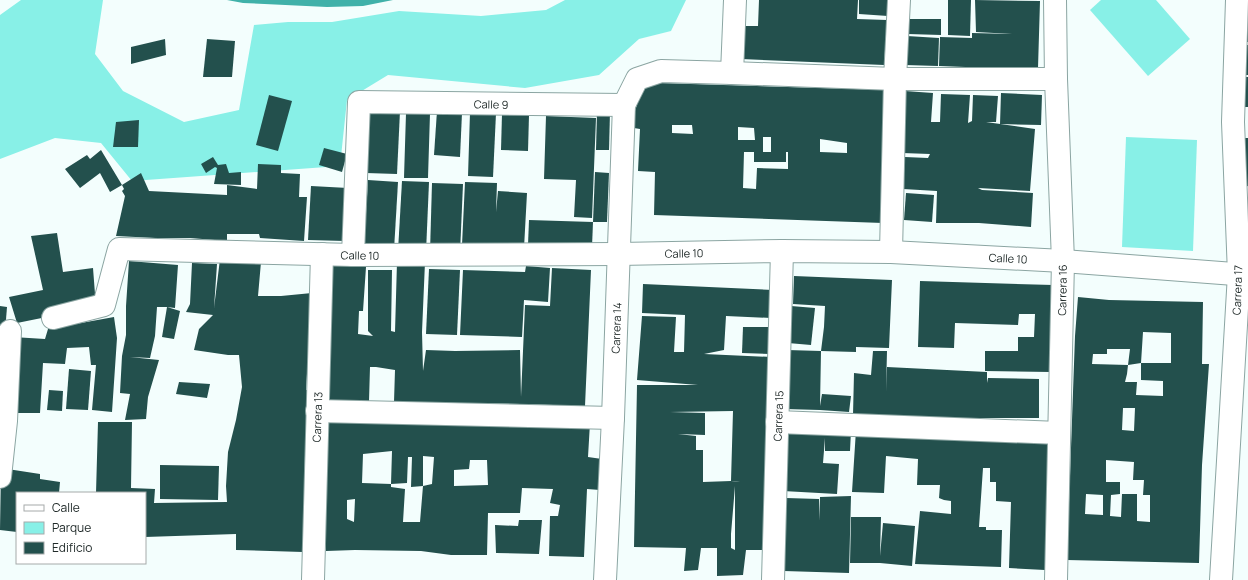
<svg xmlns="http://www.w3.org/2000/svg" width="1248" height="580" font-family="Manrope,sans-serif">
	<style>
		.green { fill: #88f0e7 }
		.water { fill: #40b1a9 }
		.building { fill: #23504d; fill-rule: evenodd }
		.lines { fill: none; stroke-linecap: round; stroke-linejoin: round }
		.minor-casing { stroke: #8ba5a2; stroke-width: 24 }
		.minor { stroke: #fff; stroke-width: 22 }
		.labels { text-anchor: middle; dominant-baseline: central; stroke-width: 4; stroke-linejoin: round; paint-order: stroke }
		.street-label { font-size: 11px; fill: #212b2a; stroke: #fff }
	</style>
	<rect width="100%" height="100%" fill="#f3fefd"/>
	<g class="green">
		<polygon points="21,0 103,0 95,54 123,91 184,122 239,110 254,25 288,22 332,22 399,11 481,16 546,10 565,0 686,0 671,31 639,39 599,75 525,88 388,75 347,100 340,166 132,181 101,143 55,138 0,159 0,15"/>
		<polygon points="1101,0 1156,0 1190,39 1148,76 1090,10"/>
		<polygon points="1126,137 1197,140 1193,251 1122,247"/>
	</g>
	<polygon class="water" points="227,0 393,0 363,6 327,7 243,3"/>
	<g class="building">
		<polygon points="759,0 858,0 857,19 887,20 884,65 741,59 743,26 758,26"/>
		<polygon points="859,0 889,0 888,16 859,14"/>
		<polygon points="948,0 971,0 970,36 948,35"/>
		<polygon points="975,0 1040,1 1038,68 1019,67 1018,69 939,66 940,37 972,38 972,33 1012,34 976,32"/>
		<polygon points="1245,12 1248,12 1248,42 1244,42"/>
		<polygon points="908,19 941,19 941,35 908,34"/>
		<polygon points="907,36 939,38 938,66 905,65"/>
		<polygon points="165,39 166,55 131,64 131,47"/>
		<polygon points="207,39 235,41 232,77 203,77"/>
		<polygon points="1245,45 1248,45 1248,75 1246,75"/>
		<rect x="1243" y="77" width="5" height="30"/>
		<path d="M658 83 887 90 883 223 654 215 655 172 638 171 640 129 634 128 635 111 640 95 645 89 652 84ZM672 125H692L693 134 672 133ZM738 127 754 128 755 140H738ZM763 137H771V152H763ZM820 139 847 143V153L820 152ZM744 152H754V162H786V152H788V169L757 168 756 189 743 188Z"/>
		<polygon points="905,91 933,93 931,122 940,122 941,94 970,95 968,123 972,121 973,95 998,96 996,122 986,122 1035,129 1030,191 978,188 982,190 1033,193 1031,227 979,223 936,223 937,191 903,189 905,157 928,158 930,154 902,153"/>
		<polygon points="1001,93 1042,95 1041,125 1000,124"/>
		<polygon points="269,95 292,101 278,151 256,145"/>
		<polygon points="369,110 400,111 397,174 366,173"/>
		<polygon points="437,111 462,113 460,157 434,155"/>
		<polygon points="470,112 496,113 493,177 468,176"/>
		<polygon points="597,112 610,112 609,150 596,150"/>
		<polygon points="406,113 430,113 428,178 404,178"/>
		<polygon points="502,114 529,115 528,151 501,150"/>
		<polygon points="546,116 596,118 592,218 574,217 576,180 544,179"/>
		<polygon points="139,120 138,147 113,147 116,122"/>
		<polygon points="1243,138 1248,138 1248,186 1244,187"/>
		<polygon points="324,148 347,154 342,172 319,165"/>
		<polygon points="101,150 122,185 110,192 100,173 80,188 65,169 87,155 90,159"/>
		<polygon points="213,157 218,165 226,164 229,173 241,172 241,185 214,184 217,168 215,167 206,173 201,164"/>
		<polygon points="258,164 281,165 281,173 300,174 299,197 307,197 304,241 260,238 259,234 227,234 227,241 190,238 155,238 116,236 125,196 122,191 124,189 122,185 141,173 149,191 227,195 227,185 257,189"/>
		<polygon points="595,172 609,173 607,222 593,222"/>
		<polygon points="368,180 398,182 394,250 364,248"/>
		<polygon points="402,181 429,182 426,252 398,251"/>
		<polygon points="465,182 497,183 496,212 498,191 527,193 524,248 462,245"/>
		<polygon points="432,183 463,184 460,253 430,252"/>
		<polygon points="311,186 348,188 345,241 308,240"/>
		<polygon points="906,193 934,195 932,222 904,220"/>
		<polygon points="529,220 593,222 592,247 528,245"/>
		<polygon points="57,233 63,272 93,268 96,307 17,323 9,297 43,290 31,236"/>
		<polygon points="220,259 261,262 258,296 281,296 312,293 306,390 311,390 311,456 305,455 303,552 236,550 236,534 145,537 145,493 96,493 98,422 132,422 131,488 155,489 154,503 227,502 226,486 228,452 236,420 242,387 239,355 228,355 194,350 199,329 213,315 186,312 190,304 192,263 217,264 214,308"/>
		<polygon points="129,261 178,265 175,308 167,307 180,311 174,339 162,337 167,307 157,307 155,336 150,358 130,357 159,360 148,397 146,419 125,420 130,394 120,393 122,356 126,335 126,306"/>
		<polygon points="397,262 425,262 422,332 423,371 426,350 455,351 520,350 521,397 525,305 550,306 552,268 591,270 585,406 521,404 394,402 395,370 376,367 370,367 369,401 326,400 332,265 366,267 363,311 359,311 358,334 373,336 368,331 368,270 392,270 391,331 395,332"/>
		<polygon points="526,266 550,268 548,302 524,300 522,337 460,335 463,270 525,272"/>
		<polygon points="429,269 460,270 457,335 426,334"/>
		<polygon points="794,276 892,280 889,348 856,347 856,352 821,351 820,406 822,394 851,396 849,412 820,410 785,409 787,350 821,351 824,327 825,306 793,304"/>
		<polygon points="920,281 1053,285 1051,372 985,371 985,351 1018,351 1018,337 1034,337 1035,314 1019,314 1018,325 955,323 954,348 918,347"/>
		<path d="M643 284 773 290 771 318 726 316 724 350 704 354 772 357 768 550H746L743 575 717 576V548H701L698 570 684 571 686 548 634 547 637 385H698L637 380 642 316 676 317 674 352H684L685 315 642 313ZM733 411 731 481 740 482 731 481 703 482V450H696V436L678 434 705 435V413L670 412ZM735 486V550L731 548V534Z"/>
		<path d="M1078 297 1109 300 1203 302 1202 364H1209L1202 465 1199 563 1067 560 1075 336ZM1143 332 1171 333V363H1141ZM1107 349H1130L1128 365 1141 363V380L1163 381V396L1136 395 1137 382H1125L1127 374 1128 365 1092 364 1093 354H1107ZM1123 408H1135L1134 431 1122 430ZM1106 460 1134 462 1133 480H1144L1143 495H1150V522L1137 521V494H1122L1121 517 1110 516 1111 495 1120 494V482H1106ZM1086 494 1103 495V515L1085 514Z"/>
		<polygon points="0,306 7,307 0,394"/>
		<polygon points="791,306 815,308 811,345 788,343"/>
		<polygon points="114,317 117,338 112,412 92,410 96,365 91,365 89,347 67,348 65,364 43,363 40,413 9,413 13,337 45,339 48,329"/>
		<polygon points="743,327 771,327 770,354 742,353"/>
		<polygon points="873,351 887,351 886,391 887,367 987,372 987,383 988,378 1039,379 1039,418 952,418 853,415 854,373 871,375"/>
		<polygon points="69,369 91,371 88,410 66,409"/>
		<polygon points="179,382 210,384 207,398 176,394"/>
		<polygon points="49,390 63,391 62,411 47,410"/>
		<path d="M320 415 590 423 588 457 602 459 600 490 587 489 584 557 549 556 550 516H558L560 505 550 503 553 489 522 488 520 513H488L487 555H451L421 551 355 550 326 551ZM392 451 391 484 407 483 408 457H412L411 487 423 486V456L434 457 432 484 423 486 420 522H403L405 489 391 487V484L362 483 363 454ZM470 460H487L488 485 454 486V470L469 469ZM355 499 354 522 347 519V500Z"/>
		<polygon points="789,428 851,431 850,451 825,451 825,438 823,463 839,464 837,494 783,491"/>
		<polygon points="856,430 1048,440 1048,503 1045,570 1009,568 1011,502 996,501 996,482 990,482 990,468 983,468 979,527 986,527 986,530 1002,530 1001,567 915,564 920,511 951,514 951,501 944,500 939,498 940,485 917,485 918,459 886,456 884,493 852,492"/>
		<polygon points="160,465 219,466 218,500 160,499"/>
		<polygon points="1,468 40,474 40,479 60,482 59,493 17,493 17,532 0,530"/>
		<polygon points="851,496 849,573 784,571 786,498 819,499 819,521 820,497"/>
		<polygon points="851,517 881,517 880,556 883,523 915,526 912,566 880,563 850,563"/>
		<polygon points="519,520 542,520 539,554 496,553 495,525 518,526"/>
	</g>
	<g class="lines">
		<defs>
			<g id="minor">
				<polyline points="1055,0 1056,79 1063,261 1056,580"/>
				<polyline points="732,73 735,0"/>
				<polyline points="891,252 895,79 899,0"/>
				<polyline points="353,255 359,102 624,105"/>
				<polyline points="53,318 104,305 119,249 353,255 619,254 782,251 891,252 1063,261 1248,275"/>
				<polyline points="317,411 613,418"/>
				<polyline points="777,422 1059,433"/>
				<polyline points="0,477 6,421 10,331"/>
				<polyline points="313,580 322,254"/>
				<polyline points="605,580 613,418 624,105 637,79 661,71 732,73 895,79 1056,79"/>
				<polyline points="773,580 782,251"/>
				<polyline points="1221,580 1239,274 1233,122 1237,0"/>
			</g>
		</defs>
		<use href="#minor" class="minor-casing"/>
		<use href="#minor" class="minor"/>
	</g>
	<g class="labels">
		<g class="street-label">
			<text transform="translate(491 104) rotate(1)">Calle 9</text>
			<text transform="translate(684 253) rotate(-1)">Calle 10</text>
			<text transform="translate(360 255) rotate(1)">Calle 10</text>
			<text transform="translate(1008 258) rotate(3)">Calle 10</text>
			<text transform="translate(1062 290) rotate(-89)">Carrera 16</text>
			<text transform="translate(1237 290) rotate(-88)">Carrera 17</text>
			<text transform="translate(616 328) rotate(-88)">Carrera 14</text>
			<text transform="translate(778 416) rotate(-88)">Carrera 15</text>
			<text transform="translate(317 417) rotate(-88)">Carrera 13</text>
		</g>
	</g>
	<rect x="16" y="492" width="130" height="72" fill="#ffffff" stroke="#a6aaaa"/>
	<rect x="24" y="505" width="20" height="6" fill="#ffffff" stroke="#a6aaaa"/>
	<text x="52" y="512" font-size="12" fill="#212b2a">Calle</text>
	<rect x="24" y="522" width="20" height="12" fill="#88f0e7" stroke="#a6aaaa"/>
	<text x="52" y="532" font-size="12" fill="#212b2a">Parque</text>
	<rect x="24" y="542" width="20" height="12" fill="#23504d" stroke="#a6aaaa"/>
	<text x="52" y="552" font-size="12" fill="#212b2a">Edificio</text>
</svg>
